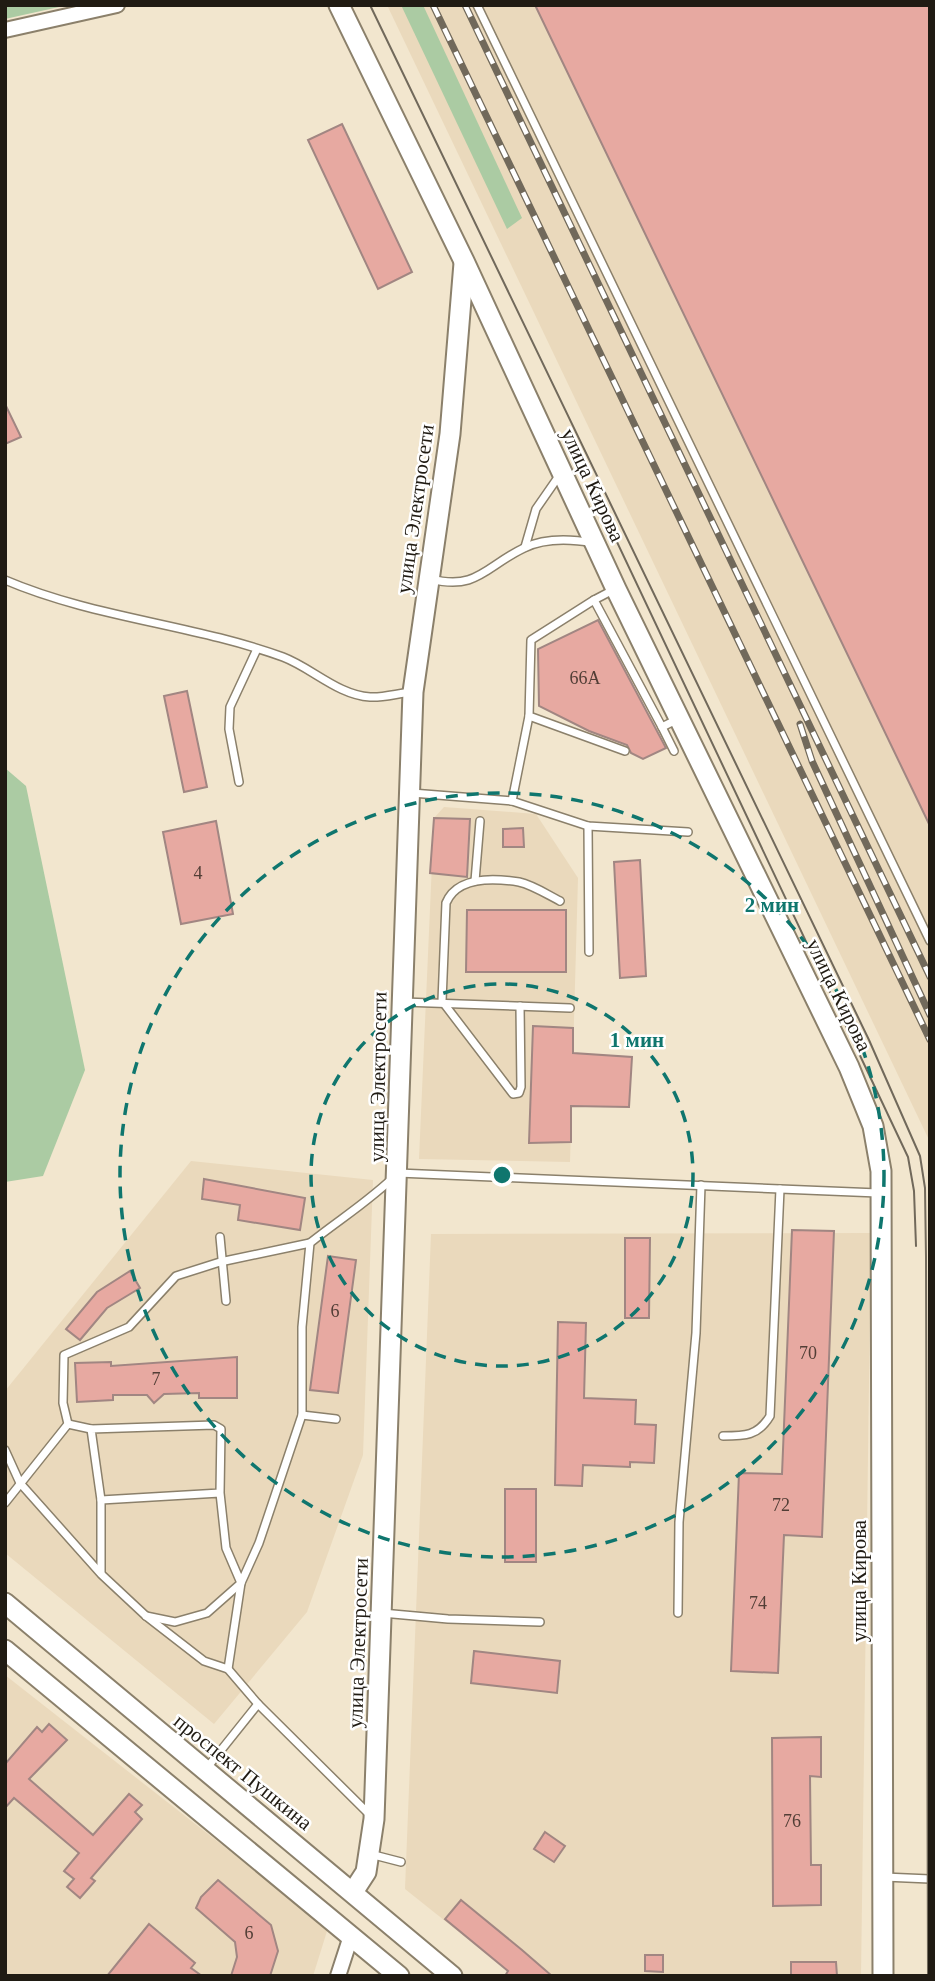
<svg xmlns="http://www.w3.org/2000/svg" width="935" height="1981" font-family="Georgia,serif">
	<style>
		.built { fill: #ead9bc }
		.green { fill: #abcba3 }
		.building { fill: #e7a9a1; stroke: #a18682; stroke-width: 2 }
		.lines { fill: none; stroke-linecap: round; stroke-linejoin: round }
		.lane-casing { stroke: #8b806b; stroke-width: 10 }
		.street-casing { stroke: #8b806b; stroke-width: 18 }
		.secondary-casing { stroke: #8b806b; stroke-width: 23 }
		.lane { stroke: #fff; stroke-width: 7 }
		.street { stroke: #fff; stroke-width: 14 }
		.secondary { stroke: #fff; stroke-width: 19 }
		.tram { stroke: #71695b; stroke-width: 2 }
		.rail-casing { stroke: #71695b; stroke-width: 7 }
		.rail { stroke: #fff; stroke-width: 4.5; stroke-dasharray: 13; stroke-linecap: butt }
		.ring { fill: none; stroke: #0f766e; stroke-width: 3.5; stroke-dasharray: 12 9 }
		.labels { text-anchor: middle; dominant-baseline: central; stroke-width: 5; stroke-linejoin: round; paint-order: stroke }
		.number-label { font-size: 18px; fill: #523e36 }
		.street-label { font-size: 21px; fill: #201b13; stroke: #fff }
		.centre { fill: #0f766e; stroke: #fff; stroke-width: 3.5 }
		.ring-label { font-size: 21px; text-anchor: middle; font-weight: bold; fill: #0f766e; stroke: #fff; stroke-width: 5; stroke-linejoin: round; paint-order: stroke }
	</style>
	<rect width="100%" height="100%" fill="#f2e6ce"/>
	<g class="built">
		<polygon points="387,5 930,5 930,1142"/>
		<polygon points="444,807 536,814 578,878 570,1162 419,1159 434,818"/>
		<polygon points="191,1161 373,1180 363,1455 307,1612 214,1724 5,1553 5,1391"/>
		<polygon points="871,1233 861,1976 514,1976 405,1889 431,1234"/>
		<polygon points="5,1675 328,1928 313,1976 5,1976"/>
	</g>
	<g class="green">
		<polygon points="5,5 68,5 5,19"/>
		<polygon points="401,5 423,5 522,218 507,229"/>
		<polygon points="5,768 26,786 85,1070 43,1176 5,1182"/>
	</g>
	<g class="building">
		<polygon points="535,5 930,5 930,826"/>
		<polygon points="342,124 412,272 378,289 308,140"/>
		<polygon points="5,404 21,437 5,444"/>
		<polygon points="598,620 666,748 643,759 631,753 627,745 589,731 539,706 538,649"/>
		<polygon points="187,691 207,787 184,792 164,696"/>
		<polygon points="434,818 470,819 467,877 430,873"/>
		<polygon points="216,821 233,914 181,924 163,832"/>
		<polygon points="523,828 524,847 503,847 503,829"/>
		<polygon points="640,860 646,976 620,978 614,862"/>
		<polygon points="467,910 566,910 566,972 466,972"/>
		<polygon points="533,1026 573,1028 573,1053 632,1057 629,1107 571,1106 571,1142 529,1143"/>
		<polygon points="204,1179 305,1198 300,1230 238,1220 240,1205 202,1199"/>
		<polygon points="792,1230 834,1231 822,1537 784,1535 778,1673 731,1671 739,1473 782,1474"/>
		<polygon points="625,1238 650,1238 649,1318 625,1318"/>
		<polygon points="328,1256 356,1260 338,1393 310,1390"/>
		<polygon points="130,1271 140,1288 107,1308 80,1340 66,1329 97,1292"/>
		<polygon points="558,1322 586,1323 584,1398 636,1400 635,1424 656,1425 654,1463 630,1462 630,1467 583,1465 582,1486 555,1485"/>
		<polygon points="237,1357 237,1398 199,1398 199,1393 164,1394 154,1403 147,1395 113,1395 113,1400 77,1402 75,1363 111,1362 111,1366"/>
		<rect x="505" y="1489" width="31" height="73"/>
		<polygon points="474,1651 560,1661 557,1693 471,1683"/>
		<polygon points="49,1724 67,1740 29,1779 93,1835 129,1794 142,1805 135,1812 142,1819 91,1878 95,1881 80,1898 67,1887 74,1879 64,1871 79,1853 14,1798 5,1808 5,1764 37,1727 42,1732"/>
		<polygon points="821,1737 821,1777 810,1776 811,1865 821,1865 821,1905 773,1906 772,1738"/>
		<polygon points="545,1832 565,1846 554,1862 534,1849"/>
		<polygon points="218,1880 271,1925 278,1951 270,1976 231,1976 237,1957 235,1942 196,1908 201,1897"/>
		<polygon points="461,1900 522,1950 552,1976 505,1976 508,1971 445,1919"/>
		<polygon points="149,1924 195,1963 191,1968 202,1976 107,1976"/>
		<polygon points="645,1955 663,1955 663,1972 645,1971"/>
		<polygon points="791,1962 836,1962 837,1976 791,1976"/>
	</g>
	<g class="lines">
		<defs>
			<g id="lane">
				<polyline points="477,5 930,941"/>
				<polyline points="525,547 536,509 561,473"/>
				<path d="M431 579C477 591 486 566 524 548 545 538 571 539 593 543"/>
				<path d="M5 580C94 618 192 624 283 657 312 668 338 695 370 697 383 698 399 693 413 692"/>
				<polyline points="615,589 594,600 662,727 676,720"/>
				<polyline points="594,600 531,640 529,716 625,751"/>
				<polyline points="662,727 674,751"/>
				<polyline points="239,782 229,729 230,707 257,649"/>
				<polyline points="412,793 512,801 588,826 688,832"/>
				<polyline points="512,801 529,716"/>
				<polyline points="588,826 589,952"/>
				<polyline points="475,881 480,821"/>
				<polyline points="403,1002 570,1008"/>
				<path d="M520 1006 521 1087 519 1093 513 1094 442 1001 446 903C457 876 494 878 519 882 533 885 548 895 560 901"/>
				<polyline points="220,1237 226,1301"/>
				<polyline points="302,1415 336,1419"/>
				<polyline points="68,1424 91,1429"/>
				<path d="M723 1436C745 1436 758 1436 770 1416L780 1189"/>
				<polyline points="5,1450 20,1483 101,1574 146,1616 204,1661 228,1669 258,1704 371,1816"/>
				<polyline points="220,1493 101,1500 91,1429 214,1425 221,1429 220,1493 226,1548 241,1583 228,1669"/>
				<polyline points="5,1503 68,1424 63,1403 64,1355 129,1327 176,1276 220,1262 310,1243"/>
				<polyline points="101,1573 101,1500"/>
				<polyline points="382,1613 448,1619 540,1622"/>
				<polyline points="678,1613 679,1522 696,1333 701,1185"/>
				<path d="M146 1616 175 1622 207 1613 241 1583 259 1543 302 1415V1327L310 1243C340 1219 371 1200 398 1173L878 1193"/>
				<polyline points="206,1769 258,1704"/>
				<polyline points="370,1854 401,1862"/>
				<polyline points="884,1877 930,1879"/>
			</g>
			<g id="street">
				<polyline points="5,30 117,5"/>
				<polyline points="338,1976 351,1936"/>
			</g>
			<g id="secondary">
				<polyline points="339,5 464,261 616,589 849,1067 873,1126 881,1171 883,1976"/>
				<polyline points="5,1603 452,1976"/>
				<polyline points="5,1650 399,1976"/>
				<polyline points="353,1892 366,1872 374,1819 413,692 450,434 464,263"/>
			</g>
		</defs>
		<use href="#lane" class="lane-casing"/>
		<use href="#street" class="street-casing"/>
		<use href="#secondary" class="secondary-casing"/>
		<use href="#lane" class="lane"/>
		<use href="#street" class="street"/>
		<use href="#secondary" class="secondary"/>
		<g class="tram">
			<polyline points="370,5 869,1040 920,1156 925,1188 926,1257 928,1976"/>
			<polyline points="590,485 908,1157 914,1191 916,1246"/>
		</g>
		<defs>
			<g id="rail">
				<polyline points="433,5 930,1040"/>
				<polyline points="465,5 930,977"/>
				<polyline points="800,724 812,761 930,1015"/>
			</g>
		</defs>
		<use href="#rail" class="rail-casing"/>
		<use href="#rail" class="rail"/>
	</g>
	<g class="ring">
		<circle cx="502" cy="1175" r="191"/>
		<circle cx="502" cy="1175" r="382"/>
	</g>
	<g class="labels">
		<g class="number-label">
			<text x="585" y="678">66А</text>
			<text x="198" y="873">4</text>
			<text x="335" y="1311">6</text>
			<text x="808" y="1353">70</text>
			<text x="156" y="1379">7</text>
			<text x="781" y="1505">72</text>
			<text x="758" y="1603">74</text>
			<text x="792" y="1821">76</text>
			<text x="249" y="1933">6</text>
		</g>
		<g class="street-label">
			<text transform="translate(593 485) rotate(65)">улица Кирова</text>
			<text transform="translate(415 509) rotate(-82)">улица Электросети</text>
			<text transform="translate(839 995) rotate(64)">улица Кирова</text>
			<text transform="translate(378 1077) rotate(-89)">улица Электросети</text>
			<text transform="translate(859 1581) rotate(-90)">улица Кирова</text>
			<text transform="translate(358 1643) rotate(-88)">улица Электросети</text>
			<text transform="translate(243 1772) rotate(39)">проспект Пушкина</text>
		</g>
	</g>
	<circle cx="502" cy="1175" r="10" class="centre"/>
	<g class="ring-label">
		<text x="772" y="912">2 мин</text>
		<text x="637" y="1047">1 мин</text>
	</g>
	<rect width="935" height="1981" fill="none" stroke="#201b13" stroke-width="14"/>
</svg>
